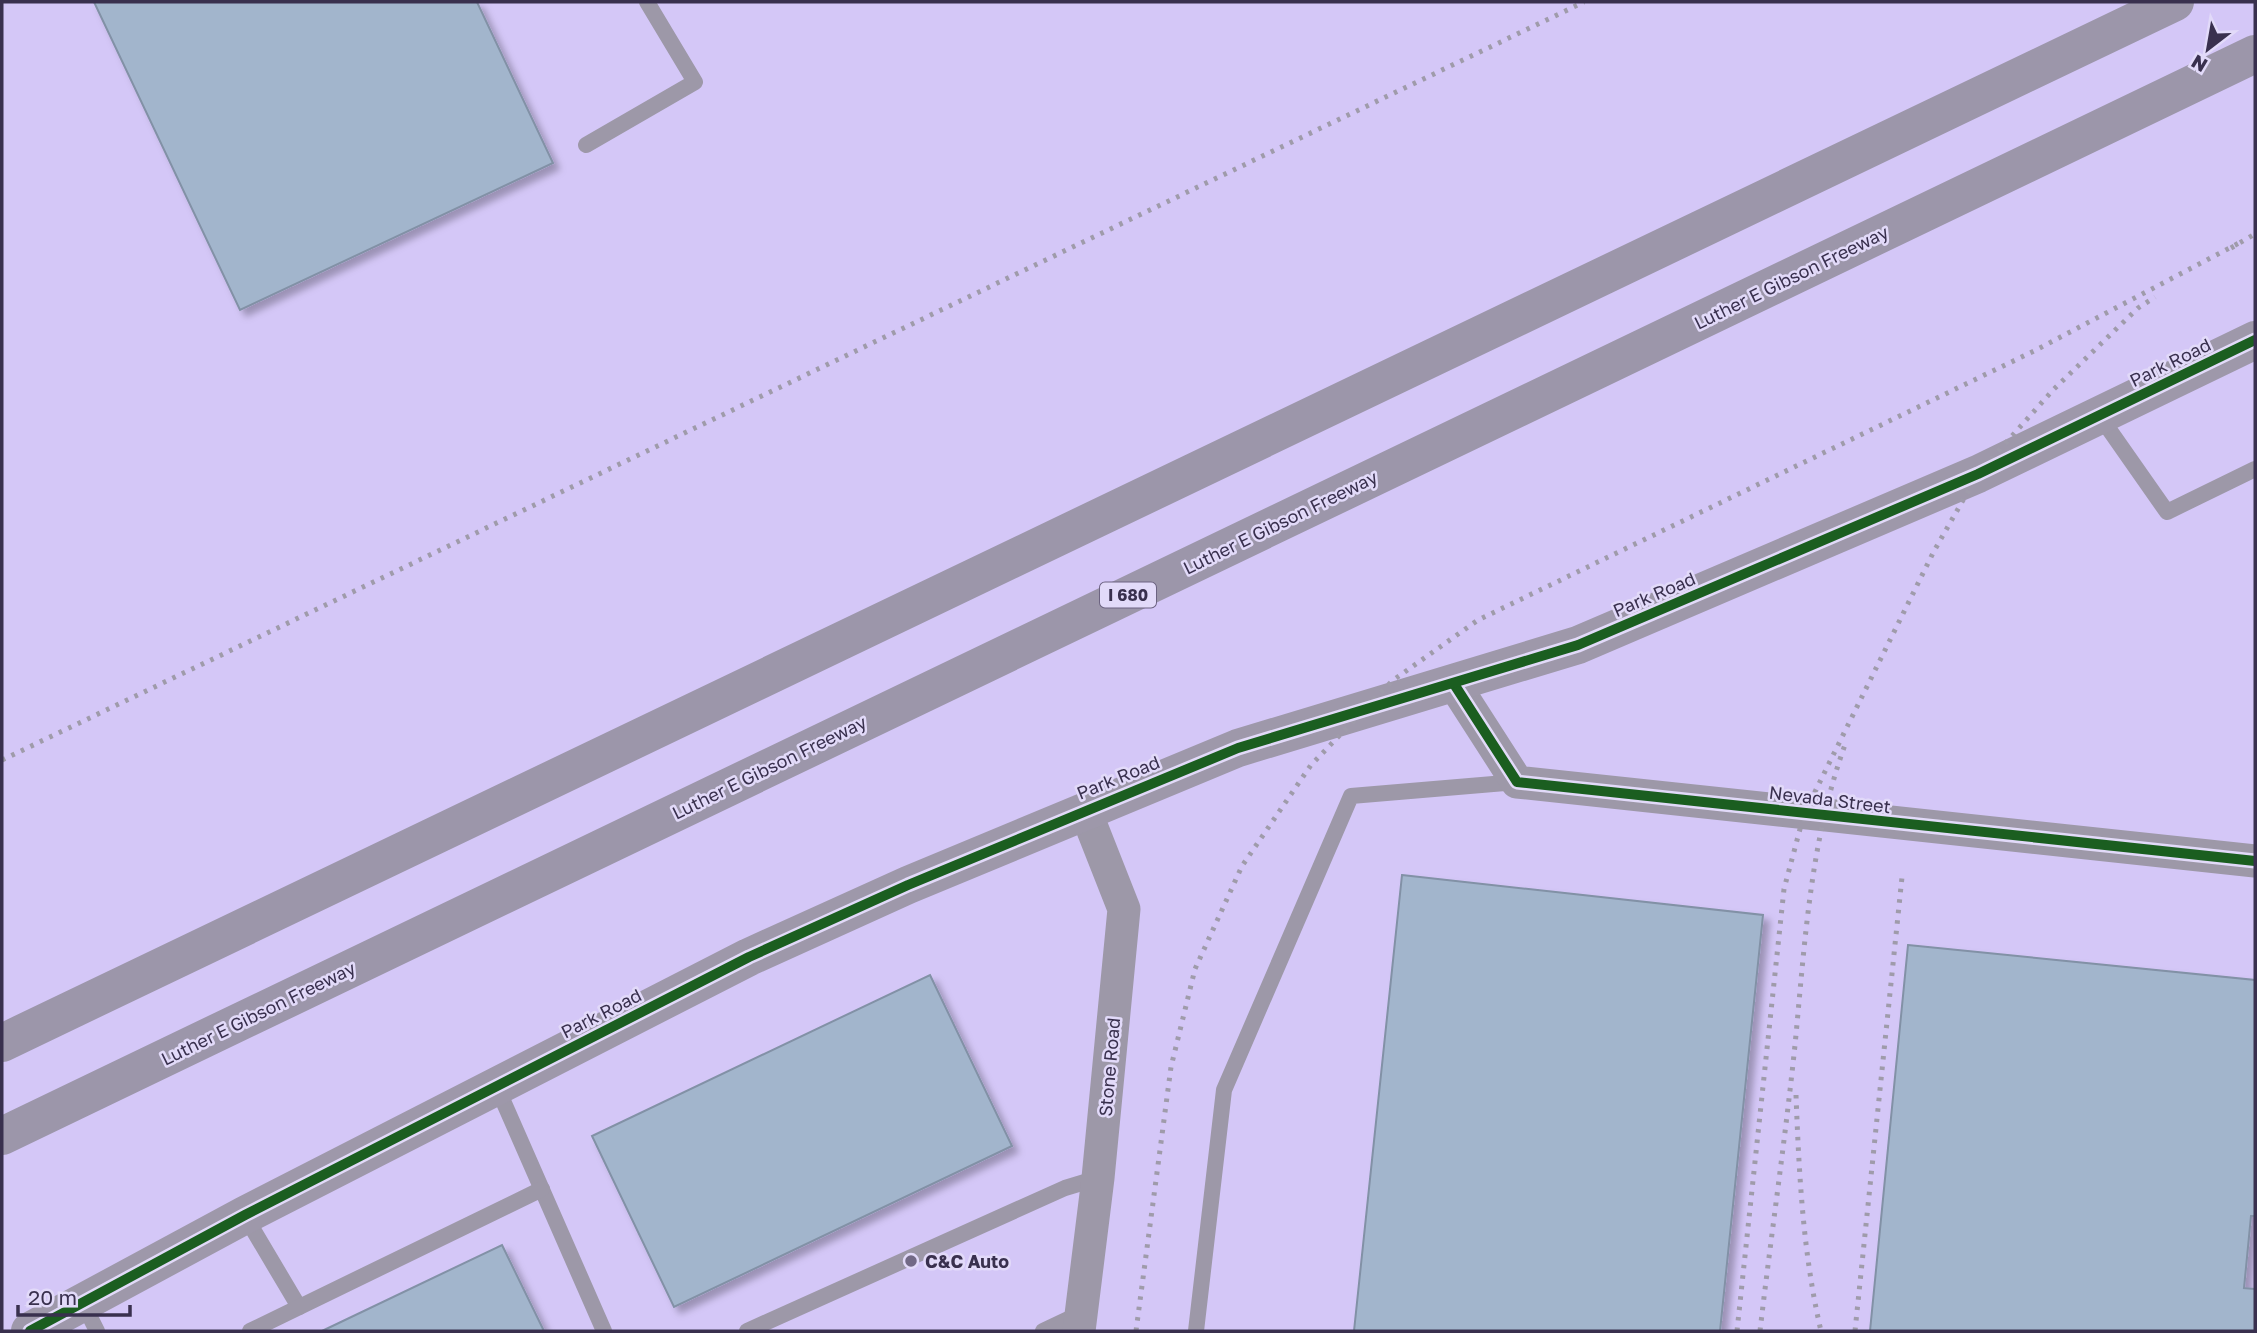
<svg xmlns="http://www.w3.org/2000/svg" width="2257" height="1333" font-family="'Golos Text',sans-serif">
	<style>
		.built { fill: #d4c7f7 }
		.building { fill: #a2b5cc; stroke: #8291a6; stroke-width: 2; filter: url(#shadow) }
		.lines { fill: none; stroke-linecap: round; stroke-linejoin: round }
		.lane { stroke: #9d98a8; stroke-width: 16 }
		.street { stroke: #9d98a8; stroke-width: 33 }
		.secondary { stroke: #9e98aa; stroke-width: 38 }
		.highway { stroke: #9c96aa; stroke-width: 38 }
		.rail { stroke: #9f9baa; stroke-width: 5; stroke-dasharray: 3.5 7; stroke-linecap: butt }
		.cycleway-casing { stroke: #e2daf9; stroke-width: 15 }
		.cycleway { stroke: #1b5e20; stroke-width: 10 }
		.poi-dot { fill: #726986; stroke: #e2daf9; stroke-width: 2.5 }
		.labels { text-anchor: middle; dominant-baseline: central; stroke-width: 5; stroke-linejoin: round; paint-order: stroke }
		.shield { fill: #e2daf9; stroke: #6c6381; stroke-width: 2 }
		.shield-label { font-size: 16px; font-weight: bold; fill: #39304e }
		.street-label { font-size: 18px; fill: #39304e; stroke: #e2daf9 }
		.poi-label { font-size: 18px; font-weight: bold; fill: #39304e; stroke: #e2daf9; text-anchor: start }
	</style>
	<defs>
		<filter id="shadow"><feDropShadow dx="6" dy="6" stdDeviation="3.5" flood-color="#0004"/></filter>
	</defs>
	<rect width="100%" height="100%" fill="#dbd4ee"/>
	<rect class="built" x="2" y="2" width="2253" height="1329"/>
	<g class="building">
		<polygon points="94,2 477,2 553,163 240,310"/>
		<polygon points="1402,875 1763,915 1720,1331 1354,1331"/>
		<polygon points="1908,945 2255,980 2255,1216 2251,1216 2244,1288 2255,1289 2255,1331 1870,1331"/>
		<polygon points="930,975 1012,1146 674,1307 592,1136"/>
		<polygon points="502,1245 544,1331 322,1331"/>
	</g>
	<g class="lines">
		<g class="lane">
			<polyline points="586,145 695,82 647,2"/>
			<polyline points="2099,415 2167,512 2255,469"/>
			<polyline points="497,1087 604,1331"/>
			<polyline points="245,1216 299,1307"/>
			<polyline points="84,1305 97,1331"/>
			<polyline points="250,1331 542,1189"/>
			<polyline points="747,1331 1065,1188 1098,1178"/>
			<polyline points="1043,1331 1081,1313"/>
			<polyline points="1196,1331 1224,1090 1351,796 1517,782"/>
		</g>
		<g class="street">
			<polyline points="1454,684 1517,782 2255,861"/>
			<polyline points="1079,1331 1098,1178 1124,909 1085,810"/>
		</g>
		<polyline class="secondary" points="30,1331 245,1215 749,957 908,885 1238,748 1578,645 1978,474 2255,340"/>
		<g class="highway">
			<polyline points="2,1043 2175,2"/>
			<polyline points="2,1136 2255,54"/>
		</g>
		<g class="rail">
			<polyline points="2231,248 2255,234"/>
			<polyline points="2,760 1584,2"/>
			<path d="M1796 1095C1799 1174 1803 1254 1821 1331"/>
			<polyline points="1136,1331 1171,1067 1195,969 1242,866 1311,765 1392,681 1478,620 2034,351 2239,243"/>
			<polyline points="1737,1331 1784,889 1804,814 1934,551 1978,474 2053,390 2138,308 2155,297"/>
			<path d="M1760 1331C1771 1236 1785 1141 1795 1045 1805 942 1810 840 1846 742"/>
			<polyline points="1855,1331 1902,877"/>
		</g>
		<defs>
			<g id="cycleway">
				<polyline points="1454,684 1517,782 2255,861"/>
				<polyline points="30,1331 245,1215 749,957 908,885 1238,748 1578,645 1978,474 2255,340"/>
			</g>
		</defs>
		<use href="#cycleway" class="cycleway-casing"/>
		<use href="#cycleway" class="cycleway"/>
	</g>
	<circle class="poi-dot" cx="911" cy="1261" r="7"/>
	<g class="labels">
		<rect class="shield" x="1100" y="582.5" width="56" height="25" rx="5"/>
		<g class="shield-label">
			<text x="1128" y="595">I 680</text>
		</g>
		<g class="street-label">
			<text transform="translate(1791 277) rotate(-26)">Luther E Gibson Freeway</text>
			<text transform="translate(2170 362) rotate(-26)">Park Road</text>
			<text transform="translate(1280 522) rotate(-26)">Luther E Gibson Freeway</text>
			<text transform="translate(1654 594) rotate(-23)">Park Road</text>
			<text transform="translate(769 767) rotate(-26)">Luther E Gibson Freeway</text>
			<text transform="translate(1118 777) rotate(-22)">Park Road</text>
			<text transform="translate(1830 799) rotate(7)">Nevada Street</text>
			<text transform="translate(258 1013) rotate(-26)">Luther E Gibson Freeway</text>
			<text transform="translate(601 1013) rotate(-27)">Park Road</text>
			<text transform="translate(1109 1067) rotate(-85)">Stone Road</text>
		</g>
		<g class="poi-label">
			<text x="925" y="1261">C&amp;C Auto</text>
		</g>
	</g>
	<rect width="2257" height="1333" fill="none" stroke="#39304e" stroke-width="7"/>
	<g transform="translate(2208 49) rotate(211)" stroke="#e2daf9" stroke-width="5" paint-order="stroke">
	<path d="M0-5L12 26L0 18L-12 26Z" fill="#39304e"/>
	<text y="-10" font-size="19" font-weight="bold" text-anchor="middle" fill="#39304e">N</text>
	</g>
	<path d="M18 1305v10h112v-10" fill="none" stroke="#39304e" stroke-width="3.5"/>
	<text x="28" y="1305" font-size="21" fill="#39304e" stroke="#e2daf9" stroke-width="5" paint-order="stroke">20 m</text>
</svg>
